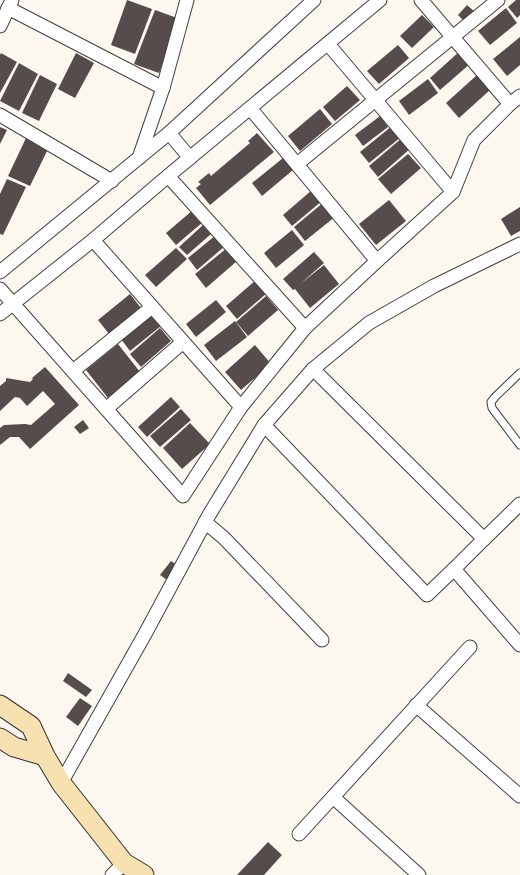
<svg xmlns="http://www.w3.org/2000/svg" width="520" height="875" font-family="Merriweather,serif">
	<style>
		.building { fill: #554c4b }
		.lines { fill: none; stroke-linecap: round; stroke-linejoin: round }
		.lane-casing { stroke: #404040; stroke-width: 9 }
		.street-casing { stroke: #404040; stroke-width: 15 }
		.secondary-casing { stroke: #2f2f2f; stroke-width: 21 }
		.lane { stroke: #fff; stroke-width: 7 }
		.street { stroke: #fff; stroke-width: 13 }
		.secondary { stroke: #f8e1b0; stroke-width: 19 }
	</style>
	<rect width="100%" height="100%" fill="#fdf8ef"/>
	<g class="building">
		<polygon points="127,0 152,9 135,54 111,45"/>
		<polygon points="516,0 520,0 520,15 517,18 508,7"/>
		<polygon points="467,5 475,12 465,22 458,15"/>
		<polygon points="506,8 517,23 490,45 478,31"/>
		<polygon points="155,10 180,19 159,73 134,64"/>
		<polygon points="422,15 434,27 412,48 400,36"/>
		<polygon points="520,37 520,65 507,76 493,59"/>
		<polygon points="398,45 409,58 379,84 367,71"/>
		<polygon points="460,51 471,63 440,90 430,78"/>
		<polygon points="1,53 17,62 0,93 0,55"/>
		<polygon points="76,53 94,63 75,98 58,89"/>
		<polygon points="19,63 38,74 19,111 0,101"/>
		<polygon points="40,75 57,84 39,121 22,113"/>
		<polygon points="477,75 490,90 459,118 446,103"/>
		<polygon points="428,79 438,93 409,115 399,101"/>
		<polygon points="347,86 360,100 335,121 323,107"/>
		<polygon points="320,109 332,124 300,151 288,136"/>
		<polygon points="380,116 388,127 363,146 355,135"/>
		<polygon points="392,126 401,137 369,163 360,152"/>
		<polygon points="0,127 7,130 0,144"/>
		<polygon points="257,133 274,152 210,205 196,188 201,184 198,182 209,173 211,176 250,143 248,141"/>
		<polygon points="26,138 48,149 30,186 8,176"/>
		<polygon points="402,138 411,148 378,177 369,166"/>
		<polygon points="408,154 421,168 391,194 378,179"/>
		<polygon points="283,158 293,170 262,196 252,183"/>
		<polygon points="7,179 26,187 3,235 0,234 0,194"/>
		<polygon points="312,190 322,201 292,226 283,215"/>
		<polygon points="389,200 406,221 376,245 359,224"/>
		<polygon points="324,202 336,216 305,241 294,227"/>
		<polygon points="520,207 520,231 511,236 501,219"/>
		<polygon points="193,210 203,222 176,245 166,233"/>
		<polygon points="203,225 211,234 187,255 179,247"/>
		<polygon points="292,230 304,245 276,268 264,253"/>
		<polygon points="216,235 225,246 197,270 188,258"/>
		<polygon points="176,248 187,259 156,287 145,275"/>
		<polygon points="227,248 237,261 206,288 195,274"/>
		<polygon points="314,252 324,263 300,284 324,265 339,284 310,308 295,289 293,290 283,279"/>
		<polygon points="256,280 267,293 237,319 226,306"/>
		<polygon points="130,294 141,308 109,334 98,320"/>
		<polygon points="266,296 278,310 248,336 236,322"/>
		<polygon points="216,300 226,312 196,337 186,324"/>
		<polygon points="151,313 161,326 130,351 121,339"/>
		<polygon points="235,321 247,337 216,361 204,345"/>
		<polygon points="160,328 171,341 141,367 130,354"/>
		<polygon points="118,344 140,372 108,398 86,370"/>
		<polygon points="255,345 271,364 241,390 225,372"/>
		<polygon points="45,367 79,405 30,449 19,437 10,437 0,445 0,428 4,425 25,424 31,425 55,404 43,391 27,406 20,398 15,397 0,411 0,386 6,381 6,378 30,382 33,379 32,378"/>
		<polygon points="171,397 180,407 147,437 138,427"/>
		<polygon points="181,409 191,420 160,447 150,436"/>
		<polygon points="83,420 89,428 80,434 74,427"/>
		<polygon points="190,423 210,444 182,469 163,448"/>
		<polygon points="171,561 180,567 170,582 160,575"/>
		<polygon points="68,673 92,690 86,697 63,681"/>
		<polygon points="80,698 92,706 78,726 66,717"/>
		<polygon points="268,842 282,855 264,875 237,875"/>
	</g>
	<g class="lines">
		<defs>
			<polyline id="lane" points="520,373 496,396 491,402 492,408 520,445"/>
			<g id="street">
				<polyline points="421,0 510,104 474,140 453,192"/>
				<polyline points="8,8 163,88"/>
				<polyline points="0,26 12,0"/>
				<polyline points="328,44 453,192 377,261"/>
				<polyline points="510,104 520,96"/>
				<polyline points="0,115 112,181"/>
				<polyline points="169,133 190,158"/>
				<polyline points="139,158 163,88 187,0"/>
				<polyline points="297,164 498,0"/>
				<polyline points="168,176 305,328 377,261 250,108"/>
				<polyline points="520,244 434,286 369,323 313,369 484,539 520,504"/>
				<polyline points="0,272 169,133 314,0"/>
				<polyline points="0,289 183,496 241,407 93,240"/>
				<polyline points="0,314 93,240 168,176 380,0"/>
				<polyline points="313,369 264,425 427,595 454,569 520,645"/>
				<polyline points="73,371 152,307"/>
				<polyline points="241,407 305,328"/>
				<polyline points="106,409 183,342"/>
				<polyline points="205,522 224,538 322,640"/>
				<polyline points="454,569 484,539"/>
				<polyline points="416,705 520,796"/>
				<polyline points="61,783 145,634 209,515 264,425"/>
				<polyline points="333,797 419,875"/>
				<polyline points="299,834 470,647"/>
				<polyline points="112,875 124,863"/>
			</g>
			<g id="secondary">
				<polyline points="0,705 31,726 45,756 61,783 124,863 144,875"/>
				<polyline points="0,738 14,747 45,756"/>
			</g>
		</defs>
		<use href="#lane" class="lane-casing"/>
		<use href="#street" class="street-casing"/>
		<use href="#secondary" class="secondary-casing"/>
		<use href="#lane" class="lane"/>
		<use href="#street" class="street"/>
		<use href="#secondary" class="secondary"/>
	</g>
</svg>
